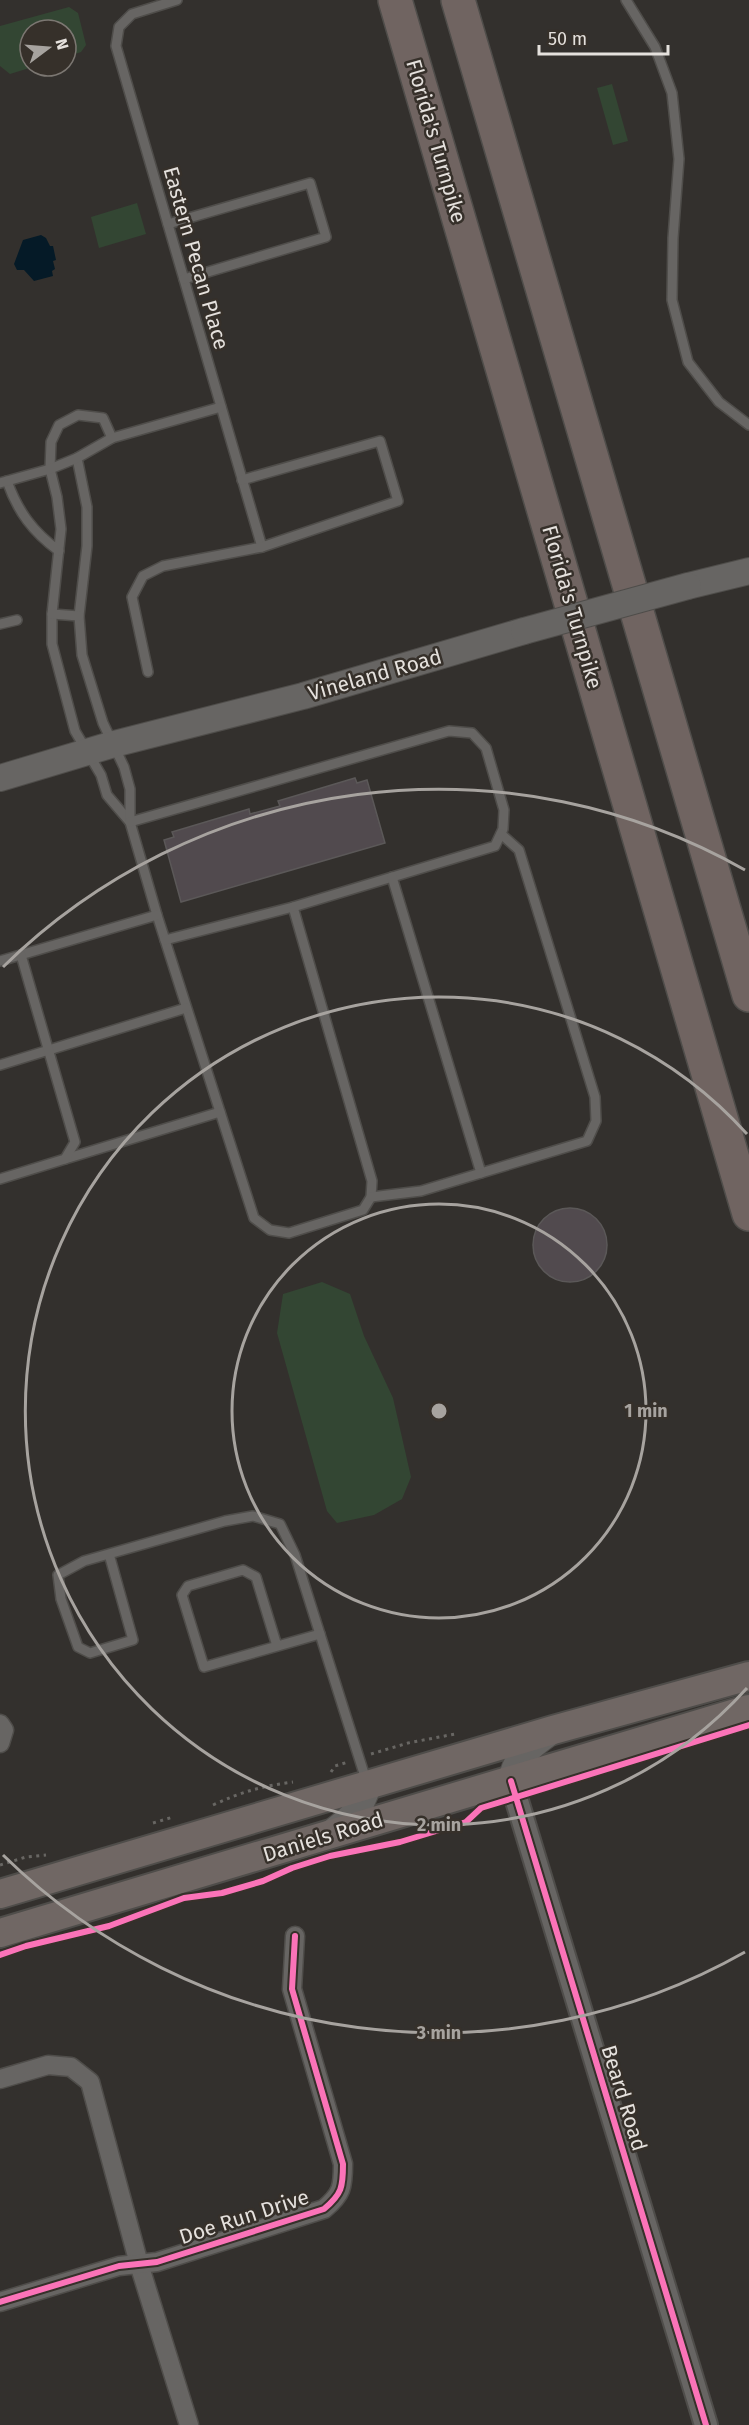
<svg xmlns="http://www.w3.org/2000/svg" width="749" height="2425" font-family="'Fira Sans',sans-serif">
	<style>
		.green { fill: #334633 }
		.water { fill: #051a27 }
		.building { fill: #514a4e; stroke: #5b5858; stroke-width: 1.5 }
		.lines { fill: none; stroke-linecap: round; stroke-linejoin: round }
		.service-casing { stroke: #4f4d4a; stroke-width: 12 }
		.minor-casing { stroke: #4f4d4a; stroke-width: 21 }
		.tertiary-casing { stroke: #4f4d4a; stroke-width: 26 }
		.secondary-casing { stroke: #4f4d4a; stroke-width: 28 }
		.primary-casing { stroke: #4f4d4a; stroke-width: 32 }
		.motorway-casing { stroke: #4f4d4a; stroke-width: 36 }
		.path { stroke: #686663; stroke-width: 3; stroke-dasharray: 3 4.5; stroke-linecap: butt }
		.service { stroke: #676563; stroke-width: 9 }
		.minor { stroke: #676563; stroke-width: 18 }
		.tertiary { stroke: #676563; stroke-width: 22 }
		.secondary { stroke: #676563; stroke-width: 26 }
		.primary { stroke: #706764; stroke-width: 28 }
		.motorway { stroke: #706461; stroke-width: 33 }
		.secondary-bridge-casing { stroke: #4f4d4a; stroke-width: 28; stroke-linecap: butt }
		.secondary-bridge { stroke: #676563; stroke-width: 26 }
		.cycleway-casing { stroke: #36302a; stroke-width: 10 }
		.cycleway { stroke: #fb73b8; stroke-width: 6 }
		.ring { fill: none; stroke: #a7a39f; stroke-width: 3 }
		.labels { text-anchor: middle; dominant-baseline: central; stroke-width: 5; stroke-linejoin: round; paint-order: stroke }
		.street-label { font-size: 21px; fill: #e5e1dd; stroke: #36302a }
		.centre { fill: #a7a39f; stroke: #36302a; stroke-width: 3 }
		.ring-label { font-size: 18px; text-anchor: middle; font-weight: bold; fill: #a7a39f; stroke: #36302a; stroke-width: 5; stroke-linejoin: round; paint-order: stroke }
	</style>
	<rect width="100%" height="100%" fill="#33302d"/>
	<g class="green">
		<polygon points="69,7 78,13 86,45 81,52 66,57 66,30 30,30 30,66 36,66 10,74 0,66 0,26"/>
		<polygon points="612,84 628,141 613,145 597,88"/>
		<polygon points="137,203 146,234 99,248 91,217"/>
		<polygon points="322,1282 350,1294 364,1336 393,1398 411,1477 402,1499 374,1515 337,1523 327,1511 277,1333 283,1294"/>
	</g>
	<polygon class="water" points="41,235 46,238 50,246 53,246 56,260 53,261 55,269 52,271 53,276 34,281 24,270 17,270 14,264 23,240"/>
	<g class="building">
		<polygon points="355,778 357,783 367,780 385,843 181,902 164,840 174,837 172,832 249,809 250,814 280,806 278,801"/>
		<circle cx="570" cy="1245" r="37"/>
	</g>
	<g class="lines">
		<defs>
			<g id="service">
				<polyline points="177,0 132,14 119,27 116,46 262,547"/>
				<polyline points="626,0 655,47 672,93 679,159 673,238 672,300 688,362 719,402 749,425"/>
				<polyline points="168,224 310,183 326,237 184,279"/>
				<polyline points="112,438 103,418 78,415 59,425 51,442 50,469 57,497 61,529 52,614 52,644 75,731 101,775 107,795 130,822"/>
				<polyline points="77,458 87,507 87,546 79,616 82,655 103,723 124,767 130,789 130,822 157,915 254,1218 270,1230 289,1233 363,1210 371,1197 372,1181 293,907"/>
				<path d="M7 481C18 512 33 532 59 551"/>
				<polyline points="0,483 50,469 77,458 112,438 221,407"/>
				<polyline points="52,614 79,616"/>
				<polyline points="0,624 17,620"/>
				<polyline points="148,672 132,597 143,576 163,566 262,547 398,501 380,441 242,480"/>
				<polyline points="130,822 449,731 472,733 486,748 504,810 503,829 495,846 293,907 165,940"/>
				<polyline points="392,877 481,1173 587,1141 596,1121 595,1097 519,850 501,834"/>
				<polyline points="0,961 157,915"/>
				<polyline points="0,1065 186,1008"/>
				<polyline points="65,1159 220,1112"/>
				<polyline points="0,1179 65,1159 75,1142 21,955"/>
				<polyline points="371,1197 421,1191 481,1173"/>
				<polyline points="109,1554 133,1640 90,1653 78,1647 61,1599 58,1575 84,1561 225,1521 253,1516 280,1524 295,1555 367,1783"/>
				<polyline points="277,1646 256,1577 243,1570 188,1586 182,1595 204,1667 320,1634"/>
			</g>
			<g id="minor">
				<polyline points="0,1724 4,1730 0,1743"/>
				<polyline points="0,2079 48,2065 71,2067 90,2082 139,2264 189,2425"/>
				<path d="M0 2302 119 2266 157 2262 324 2209C342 2194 343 2187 343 2164L292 1989 295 1936"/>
			</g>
			<polyline id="tertiary" points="511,1781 706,2425"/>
			<g id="secondary">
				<polyline points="688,586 749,571"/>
				<polyline points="0,778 114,744 303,696 524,631"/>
				<path d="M511 1781C516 1755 530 1748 550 1732"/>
				<path d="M331 1833C352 1817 360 1812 368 1785"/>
			</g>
			<g id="primary">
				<polyline points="0,1894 553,1730 749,1676"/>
				<polyline points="0,1933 749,1709"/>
			</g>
			<g id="motorway">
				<polyline points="395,0 749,1214"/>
				<polyline points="458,0 749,995"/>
			</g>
		</defs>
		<use href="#service" class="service-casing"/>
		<use href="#minor" class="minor-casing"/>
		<use href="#tertiary" class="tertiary-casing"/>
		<use href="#secondary" class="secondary-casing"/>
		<use href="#primary" class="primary-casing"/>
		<use href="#motorway" class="motorway-casing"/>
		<g class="path">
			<polyline points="371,1754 408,1743 455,1734"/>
			<polyline points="331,1772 335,1766 348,1762"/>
			<path d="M213 1805C241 1792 262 1786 293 1782"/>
			<polyline points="153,1823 173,1817"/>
			<polyline points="0,1865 26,1857 46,1855"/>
		</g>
		<use href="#service" class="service"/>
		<use href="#minor" class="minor"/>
		<use href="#tertiary" class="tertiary"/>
		<use href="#secondary" class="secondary"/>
		<use href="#primary" class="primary"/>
		<use href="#motorway" class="motorway"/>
		<defs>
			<polyline id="secondary-bridge" points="524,631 688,586"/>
		</defs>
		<use href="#secondary-bridge" class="secondary-bridge-casing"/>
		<use href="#secondary-bridge" class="secondary-bridge"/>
		<defs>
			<g id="cycleway">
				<polyline points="511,1781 706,2425"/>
				<polyline points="0,1955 26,1946 109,1926 184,1898 222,1893 263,1881 292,1868 330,1856 400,1842 466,1822 481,1808 749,1725"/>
				<path d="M0 2302 119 2266 157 2262 324 2209C342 2194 343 2187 343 2164L292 1989 295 1936"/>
			</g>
		</defs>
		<use href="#cycleway" class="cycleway-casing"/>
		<use href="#cycleway" class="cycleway"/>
	</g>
	<g class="ring">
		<circle cx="439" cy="1411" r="207"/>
		<path d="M747 1688A414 414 0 1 1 747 1134"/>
		<path d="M745 1952A622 622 0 0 1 3 1855M3 967A622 622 0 0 1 745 870"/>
	</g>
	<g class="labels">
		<g class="street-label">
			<text transform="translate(436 141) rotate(74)">Florida's Turnpike</text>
			<text transform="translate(196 258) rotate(74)">Eastern Pecan Place</text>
			<text transform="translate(572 607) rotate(74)">Florida's Turnpike</text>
			<text transform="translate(375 675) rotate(-16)">Vineland Road</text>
			<text transform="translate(323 1837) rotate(-17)">Daniels Road</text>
			<text transform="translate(624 2098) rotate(73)">Beard Road</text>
			<text transform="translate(244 2217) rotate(-18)">Doe Run Drive</text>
		</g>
	</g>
	<circle cx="439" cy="1411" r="9" class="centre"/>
	<g class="ring-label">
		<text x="646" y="1417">1 min</text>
		<text x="439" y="1831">2 min</text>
		<text x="439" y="2039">3 min</text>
	</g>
	<g transform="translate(48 48) rotate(74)"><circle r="28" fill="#36302a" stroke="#7c7772" stroke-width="1.5"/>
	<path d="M0-4.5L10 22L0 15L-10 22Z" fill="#a7a39f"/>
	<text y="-9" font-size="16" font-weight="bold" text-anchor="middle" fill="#e5e1dd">N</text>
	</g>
	<path d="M539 45v9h129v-9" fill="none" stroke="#e5e1dd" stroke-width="3"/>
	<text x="548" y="45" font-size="18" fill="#e5e1dd" stroke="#36302a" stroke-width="4.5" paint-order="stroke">50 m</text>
</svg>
